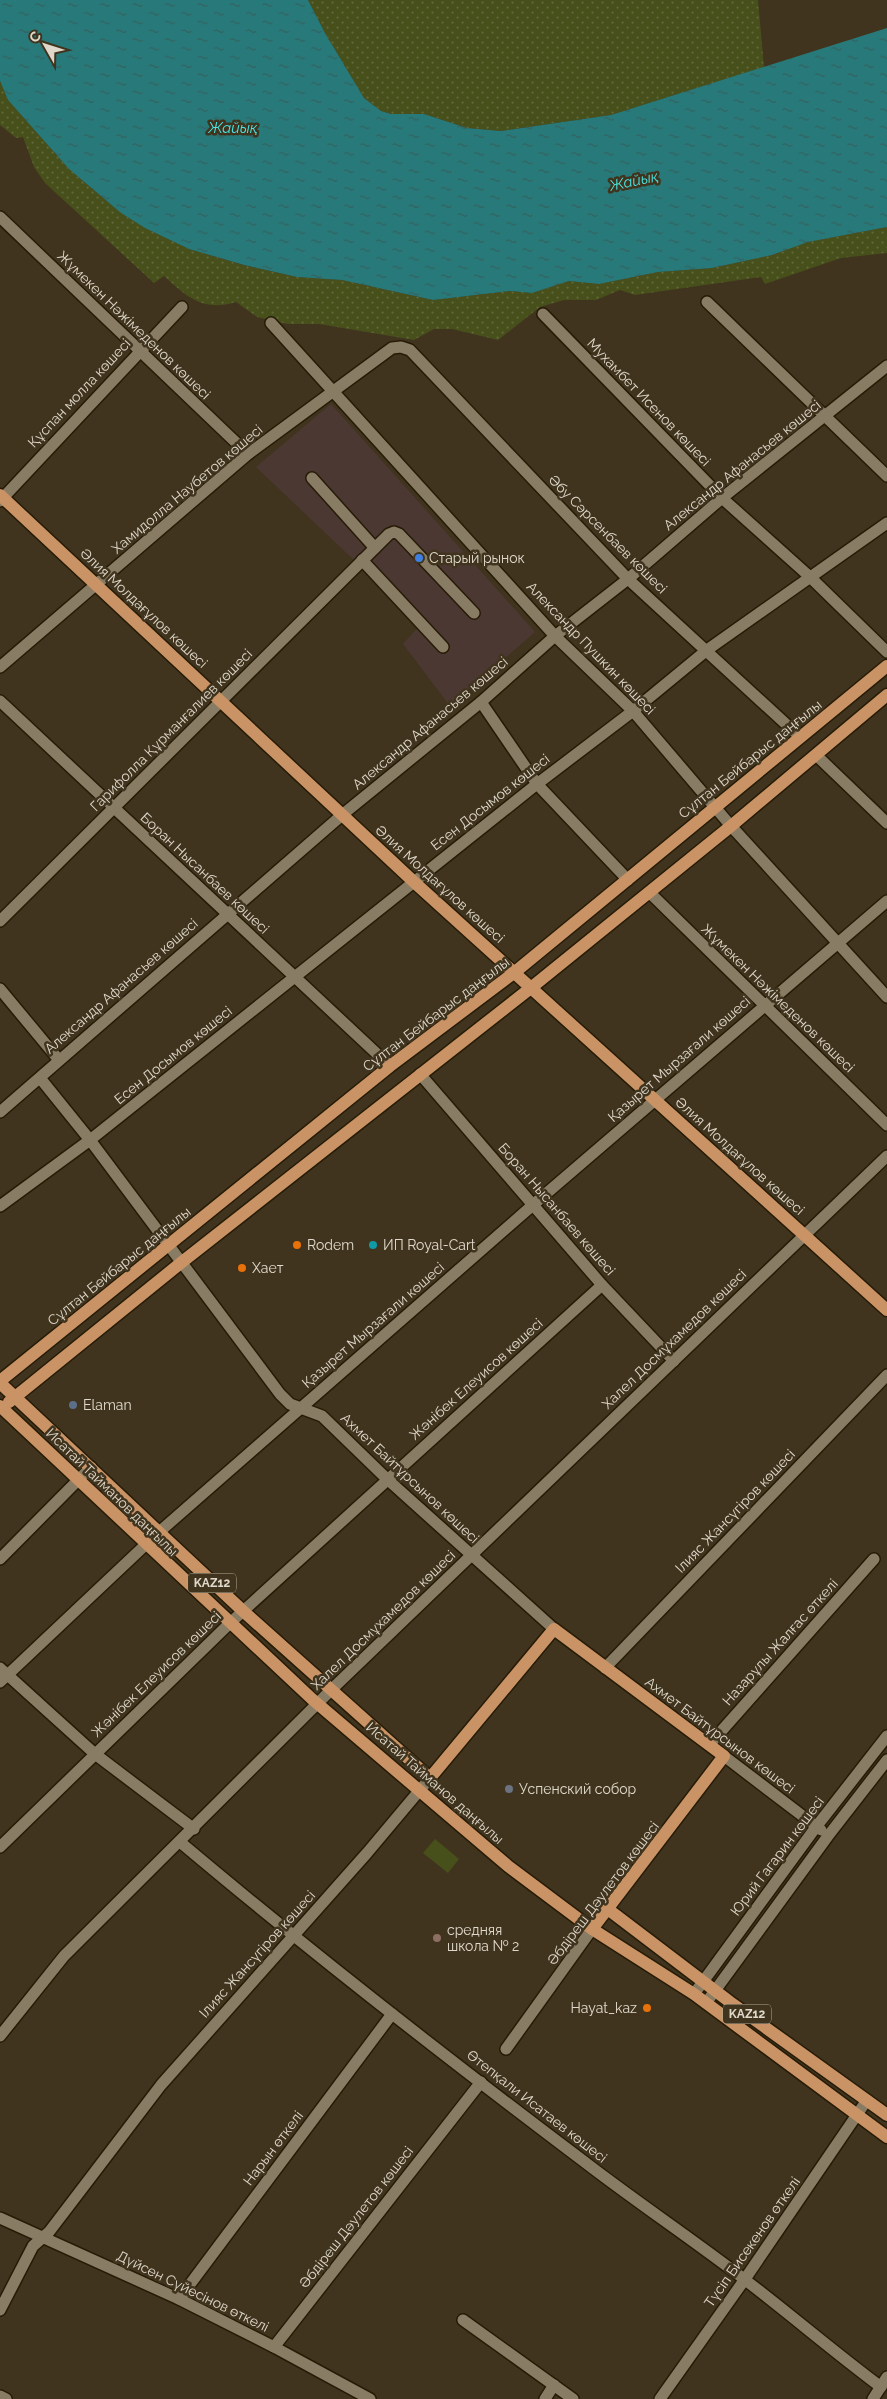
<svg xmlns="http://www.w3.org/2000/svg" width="887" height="2399" font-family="Raleway,sans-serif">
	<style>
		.commercial { fill: #4c3832 }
		.grass { fill: url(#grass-dots) }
		.garden { fill: #474f1b }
		.water { fill: url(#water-ripples) }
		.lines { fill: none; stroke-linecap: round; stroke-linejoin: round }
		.minor-casing { stroke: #261b06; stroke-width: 14 }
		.major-casing { stroke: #261b06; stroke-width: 15 }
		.minor { stroke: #897c64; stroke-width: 11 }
		.major { stroke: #c99365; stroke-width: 12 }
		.shop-dot { fill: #3f7fe0; stroke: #40341e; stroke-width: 2 }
		.food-dot { fill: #e8710a; stroke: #40341e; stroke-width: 2 }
		.culture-dot { fill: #0f9aa8; stroke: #40341e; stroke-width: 2 }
		.service-dot { fill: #5c6f8a; stroke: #40341e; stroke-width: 2 }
		.worship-dot { fill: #6b7280; stroke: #40341e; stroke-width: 2 }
		.education-dot { fill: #8d6e63; stroke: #40341e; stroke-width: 2 }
		.labels { text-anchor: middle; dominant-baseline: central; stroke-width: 5; stroke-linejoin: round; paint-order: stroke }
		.shield { fill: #40341e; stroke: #b0a897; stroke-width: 1 }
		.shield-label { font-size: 12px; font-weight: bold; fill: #e0d9cb }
		.street-label { font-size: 14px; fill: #e0d9cb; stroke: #40341e }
		.poi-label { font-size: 14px; fill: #e0d9cb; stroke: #40341e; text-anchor: start }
		.water-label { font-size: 15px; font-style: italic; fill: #4ae6e6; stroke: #40341e }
	</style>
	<defs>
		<pattern id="grass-dots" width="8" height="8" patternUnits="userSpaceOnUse" patternTransform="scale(1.25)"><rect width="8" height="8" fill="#474f1b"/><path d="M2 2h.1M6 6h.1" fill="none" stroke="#61683b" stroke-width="1.8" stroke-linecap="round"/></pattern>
		<pattern id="water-ripples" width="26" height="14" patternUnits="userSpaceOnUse" patternTransform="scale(1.25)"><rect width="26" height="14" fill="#287a7a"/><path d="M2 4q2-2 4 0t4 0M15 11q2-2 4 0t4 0" fill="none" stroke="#34605f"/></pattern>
	</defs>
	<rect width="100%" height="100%" fill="#40341e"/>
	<polygon class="commercial" points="331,404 535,632 450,706 403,644 422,623 366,555 355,561 256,467"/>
	<g class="grass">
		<polygon points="308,0 758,0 764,67 611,115 501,131 467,128 424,114 391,114 381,111 364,98 325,33"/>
		<path d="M0 81 8 100 69 169 121 213 145 228 189 249 243 265 297 277 342 280 433 300 511 291 532 293 569 281 599 284 658 272 712 268 772 255 807 242 887 227V253L841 258 765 284 761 277 635 295 620 290 596 300H564L540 307 498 340 452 329H434L414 340 319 324H288L257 317 236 302C203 312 187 297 164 276L154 283 45 183 34 167 23 137 16 138 0 125Z"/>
	</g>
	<polygon class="garden" points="435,1839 459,1859 448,1873 423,1853"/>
	<polygon class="water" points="0,0 308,0 325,33 364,98 381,111 391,114 424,114 467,128 501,131 611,115 887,28 887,227 808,242 772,255 712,268 658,272 599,284 569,281 532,293 511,291 433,300 342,280 297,277 244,265 189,249 145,228 121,213 69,169 8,100 0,81"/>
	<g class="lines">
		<defs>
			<g id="minor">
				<polyline points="0,217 248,454"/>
				<polyline points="707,302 887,476"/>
				<polyline points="543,314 722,498 809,576 887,652"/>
				<polyline points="271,323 555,636 633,711 731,826 887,997"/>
				<polyline points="312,478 375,548"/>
				<polyline points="0,501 182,307"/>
				<polyline points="362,560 443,647"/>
				<polyline points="0,667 248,454 392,348 401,347 410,350 628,579 800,737"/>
				<polyline points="0,701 390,1066"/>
				<polyline points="481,702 537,784 628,880"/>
				<polyline points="816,755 887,823"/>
				<polyline points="649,892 887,1125"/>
				<polyline points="0,921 389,534 394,532 399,534 474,613"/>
				<polyline points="0,989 59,1060"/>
				<polyline points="420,1074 602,1285 674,1361"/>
				<polyline points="40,1078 90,1140 280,1394 290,1404 322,1416 387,1479 554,1629"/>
				<polyline points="0,1112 342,815 481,702 555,636 628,579 722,498 887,366"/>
				<polyline points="0,1206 90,1140 537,784 633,711 707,650 887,523"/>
				<polyline points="0,1559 91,1467"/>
				<polyline points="0,1668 95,1754 194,1829"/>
				<polyline points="605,1668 887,1375"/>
				<polyline points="0,1682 158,1533 534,1204 887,901"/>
				<polyline points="709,1745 874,1559"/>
				<polyline points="724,1756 821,1830"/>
				<path d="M180 1842C312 1953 448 2059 586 2163 638 2203 692 2239 744 2279 790 2314 834 2352 881 2387"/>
				<polyline points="0,1847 230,1623 602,1285"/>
				<polyline points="694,1994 816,1827 887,1736"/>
				<polyline points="706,2003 828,1836 887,1760"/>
				<polyline points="0,2036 64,1956 331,1690 887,1156"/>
				<polyline points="506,2049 592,1929"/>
				<polyline points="0,2218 179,2299 274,2347 370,2399"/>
				<polyline points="179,2299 392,2014"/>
				<polyline points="0,2310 33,2246 49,2232 161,2085 367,1853 430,1778"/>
				<polyline points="463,2320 573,2399"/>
				<polyline points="274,2347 481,2082"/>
				<polyline points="0,2396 6,2399"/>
				<polyline points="545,2399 554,2385"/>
				<polyline points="660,2399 745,2279 867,2100"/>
				<polyline points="873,2399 887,2377"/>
			</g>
			<g id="major">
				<polyline points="0,495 414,882 887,1310"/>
				<polyline points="0,1381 390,1066 515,972 887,666"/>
				<polyline points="0,1383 243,1611 430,1778 554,1629 724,1756 592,1929"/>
				<polyline points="9,1402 182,1262 532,987 731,826 887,695"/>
				<polyline points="0,1406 312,1699 508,1866 592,1929 694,1994 887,2137"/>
				<polyline points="609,1910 730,2002 887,2115"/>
			</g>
		</defs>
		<use href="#minor" class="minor-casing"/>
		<use href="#major" class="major-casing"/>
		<use href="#minor" class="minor"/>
		<use href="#major" class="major"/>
	</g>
	<circle class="shop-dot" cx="419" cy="558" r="5"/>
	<g class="food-dot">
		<circle cx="297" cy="1245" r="5"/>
		<circle cx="242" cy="1268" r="5"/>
		<circle cx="647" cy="2008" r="5"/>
	</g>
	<circle class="culture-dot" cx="373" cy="1245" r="5"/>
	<circle class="service-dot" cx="73" cy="1405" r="5"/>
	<circle class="worship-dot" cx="509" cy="1789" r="5"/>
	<circle class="education-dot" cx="437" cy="1938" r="5"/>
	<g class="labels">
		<g class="shield">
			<rect x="188" y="1573.5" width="48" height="19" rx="4"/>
			<rect x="723" y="2004.5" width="48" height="19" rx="4"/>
		</g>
		<g class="shield-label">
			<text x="212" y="1583">KAZ12</text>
			<text x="747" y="2014">KAZ12</text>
		</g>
		<g class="street-label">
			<text transform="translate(134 325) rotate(44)">Жұмекен Нәжімеденов көшесі</text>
			<text transform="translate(79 393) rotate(-47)">Құспан молла көшесі</text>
			<text transform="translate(649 402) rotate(46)">Мухамбет Исенов көшесі</text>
			<text transform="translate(742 465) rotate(-39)">Александр Афанасьев көшесі</text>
			<text transform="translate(187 489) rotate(-40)">Хамидолла Наубетов көшесі</text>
			<text transform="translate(608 534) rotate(45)">Әбу Сәрсенбаев көшесі</text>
			<text transform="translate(144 608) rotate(43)">Әлия Молдағұлов көшесі</text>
			<text transform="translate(591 648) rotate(46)">Александр Пушкин көшесі</text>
			<text transform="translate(430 723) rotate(-40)">Александр Афанасьев көшесі</text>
			<text transform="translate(171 730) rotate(-45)">Гарифолла Құрманғалиев көшесі</text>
			<text transform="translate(750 759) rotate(-39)">Сұлтан Бейбарыс даңғылы</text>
			<text transform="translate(490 802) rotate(-38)">Есен Досымов көшесі</text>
			<text transform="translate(205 873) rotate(43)">Боран Нысанбаев көшесі</text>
			<text transform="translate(440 884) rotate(42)">Әлия Молдағұлов көшесі</text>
			<text transform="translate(121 986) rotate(-41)">Александр Афанасьев көшесі</text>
			<text transform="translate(778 998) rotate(44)">Жұмекен Нәжімеденов көшесі</text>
			<text transform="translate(436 1014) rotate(-37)">Сұлтан Бейбарыс даңғылы</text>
			<text transform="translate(173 1055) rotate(-39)">Есен Досымов көшесі</text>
			<text transform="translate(679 1059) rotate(-41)">Қазырет Мырзағали көшесі</text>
			<text transform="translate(740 1156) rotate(42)">Әлия Молдағұлов көшесі</text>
			<text transform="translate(557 1209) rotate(49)">Боран Нысанбаев көшесі</text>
			<text transform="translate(119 1266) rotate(-39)">Сұлтан Бейбарыс даңғылы</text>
			<text transform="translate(373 1325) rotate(-41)">Қазырет Мырзағали көшесі</text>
			<text transform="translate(674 1339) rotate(-44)">Халел Досмұхамедов көшесі</text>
			<text transform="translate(476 1379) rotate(-42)">Жәнібек Елеуисов көшесі</text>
			<text transform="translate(410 1478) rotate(43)">Ахмет Байтұрсынов көшесі</text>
			<text transform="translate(112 1492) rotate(44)">Исатай Тайманов даңғылы</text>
			<text transform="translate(735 1511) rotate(-46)">Ілияс Жансүгіров көшесі</text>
			<text transform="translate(383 1620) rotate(-44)">Халел Досмұхамедов көшесі</text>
			<text transform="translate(780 1642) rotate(-48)">Назарұлы Жалғас өткелі</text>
			<text transform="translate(156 1674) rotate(-44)">Жәнібек Елеуисов көшесі</text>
			<text transform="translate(720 1735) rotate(37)">Ахмет Байтұрсынов көшесі</text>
			<text transform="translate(435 1783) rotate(41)">Исатай Тайманов даңғылы</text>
			<text transform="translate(777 1856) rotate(-53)">Юрий Гагарин көшесі</text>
			<text transform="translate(603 1893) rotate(-53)">Әбдіреш Дәулетов көшесі</text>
			<text transform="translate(257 1954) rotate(-48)">Ілияс Жансүгіров көшесі</text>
			<text transform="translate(537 2106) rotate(38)">Өтепқали Исатаев көшесі</text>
			<text transform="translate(273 2148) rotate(-53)">Нарын өткелі</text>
			<text transform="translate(356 2217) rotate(-52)">Әбдіреш Дәулетов көшесі</text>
			<text transform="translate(752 2242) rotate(-55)">Түсіп Бисекенов өткелі</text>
			<text transform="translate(193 2291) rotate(26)">Дүйсен Сүйесінов өткелі</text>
		</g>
		<g class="poi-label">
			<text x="429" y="558">Старый рынок</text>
			<text x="307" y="1245">Rodem</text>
			<text x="383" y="1245">ИП Royal-Cart</text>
			<text x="252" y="1268">Хает</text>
			<text x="83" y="1405">Elaman</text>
			<text x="519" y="1789">Успенский собор</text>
			<text x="447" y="1930">cредняя<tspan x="447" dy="16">школа № 2</tspan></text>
			<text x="637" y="2008" text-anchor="end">Hayat_kaz</text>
		</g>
		<g class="water-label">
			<text x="233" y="128">Жайық</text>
			<text transform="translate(634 181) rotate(-12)">Жайық</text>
		</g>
	</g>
	<g transform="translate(45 45) rotate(309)" stroke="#40341e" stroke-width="4" paint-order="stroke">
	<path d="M0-4L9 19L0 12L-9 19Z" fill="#e0d9cb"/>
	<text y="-8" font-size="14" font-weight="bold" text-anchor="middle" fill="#e0d9cb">С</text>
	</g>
</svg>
